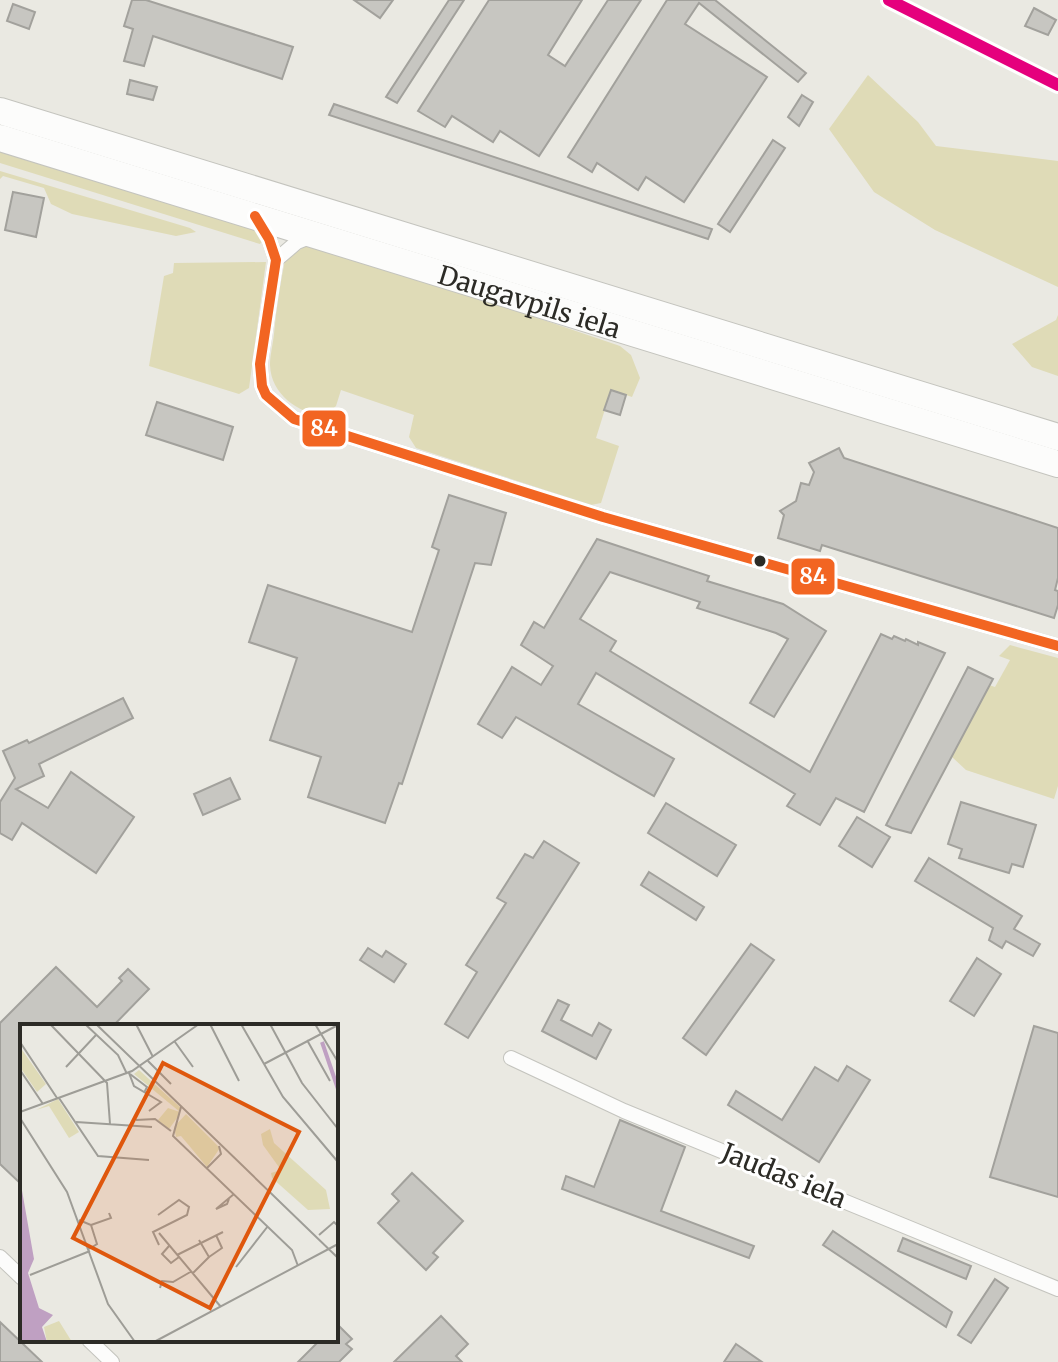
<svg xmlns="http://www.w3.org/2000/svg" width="1058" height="1362" font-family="Merriweather,serif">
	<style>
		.green { fill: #dfdbb7 }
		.building { fill: #c7c6c1; stroke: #a2a19c; stroke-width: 2 }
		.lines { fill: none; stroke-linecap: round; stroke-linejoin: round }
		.street-casing { stroke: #c4c4be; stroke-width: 16 }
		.highway-casing { stroke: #c4c4be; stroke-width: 28 }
		.street { stroke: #fcfcfb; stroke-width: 14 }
		.highway { stroke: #fcfcfb; stroke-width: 26 }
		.bus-1-casing { stroke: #fff; stroke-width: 16 }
		.bus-1 { stroke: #f26522; stroke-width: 10 }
		.rail-1-casing { stroke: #fff; stroke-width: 18 }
		.rail-1 { stroke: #e5007d; stroke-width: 12 }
		.bus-dot { fill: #2c2b26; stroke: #fff; stroke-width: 3 }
		.labels { text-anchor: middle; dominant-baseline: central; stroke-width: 6; stroke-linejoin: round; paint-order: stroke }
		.street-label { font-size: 26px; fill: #2c2b26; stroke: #fff }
		.inset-river { fill: none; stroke: #bfa0c2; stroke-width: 4 }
		.inset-road { fill: none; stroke: #9e9d97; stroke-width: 2 }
		.view { fill: #df570d; fill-opacity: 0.15; stroke: #df570d; stroke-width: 4 }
		.inset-edge { fill: none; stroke: #2c2b26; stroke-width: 4 }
		.line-badge { stroke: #fff; stroke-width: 3 }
		.badge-label { font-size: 22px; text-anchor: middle; font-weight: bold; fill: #fff }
	</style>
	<rect width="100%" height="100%" fill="#eae9e2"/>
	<g class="green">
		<polygon points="868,75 918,122 936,146 1058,161 1058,287 935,230 874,192 829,129"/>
		<polygon points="0,146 255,230 262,241 260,244 0,163"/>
		<polygon points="0,171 190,228 196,232 176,236 72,214 51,204 44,188 3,176 0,179"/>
		<path d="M322 244 477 293 526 314 620 346 631 355 640 378 632 397 611 390 596 438 619 446 601 503 591 505 416 448 409 437 414 415 341 390 336 406 324 417C298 412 271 395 270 365 270 355 273 344 274 334 276 309 280 285 285 260L304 247Z"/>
		<polygon points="266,262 249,388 239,394 149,366 164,276 173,273 174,263"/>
		<polygon points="1058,315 1058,376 1032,367 1012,344 1056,320"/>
		<polygon points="1010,645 1058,658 1058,786 1054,799 966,770 952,757 989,685 995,687 1010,660 999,656"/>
	</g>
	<g class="building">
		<polygon points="132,0 146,0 293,47 282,79 153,36 144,66 124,61 133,29 124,26"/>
		<polygon points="354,0 393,0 380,18"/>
		<polygon points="449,0 464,0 397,103 386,97"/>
		<polygon points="489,0 582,0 548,55 565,66 608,0 641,0 539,156 500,131 493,142 452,116 445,127 418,111"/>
		<polygon points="667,0 715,0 806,73 798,82 699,3 685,24 767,77 684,202 646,177 638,190 597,163 592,172 568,157"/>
		<polygon points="13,4 35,12 29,29 7,21"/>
		<polygon points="1034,8 1056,20 1048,35 1025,26"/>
		<polygon points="130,80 157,87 153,100 127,94"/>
		<polygon points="802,95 813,102 799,126 788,117"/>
		<polygon points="334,104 712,229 708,239 329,115"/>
		<polygon points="773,140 785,148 730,232 718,224"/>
		<polygon points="13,192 44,198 36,237 5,230"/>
		<polygon points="611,390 626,395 620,415 604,410"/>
		<polygon points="157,402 233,427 223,460 146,435"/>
		<polygon points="839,448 844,458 1058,528 1058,578 1055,590 1058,591 1058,605 1054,618 822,545 820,551 778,538 784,515 780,511 796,501 801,483 809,485 814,472 809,463"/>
		<polygon points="449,495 506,513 491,565 475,563 402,784 399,783 385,823 308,797 321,757 270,740 297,658 249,642 268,585 412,632 439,550 432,547"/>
		<polygon points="597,539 709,576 707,581 783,604 826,631 774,717 750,703 788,639 776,633 697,608 700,602 610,572 580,619 616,641 610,651 810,772 881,634 892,639 894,636 905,641 906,639 918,645 918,642 945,653 864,812 836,798 820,825 787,806 795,794 596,673 578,704 674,759 654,796 516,717 502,738 478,724 512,667 541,685 553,666 521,645 534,622 544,628"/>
		<polygon points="968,667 993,679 911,833 892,828 886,825"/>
		<polygon points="123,698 133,718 39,764 44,776 16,789 48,808 71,772 134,817 96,873 22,823 12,840 0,833 0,802 15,778 3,751 27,740 29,743"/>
		<polygon points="230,778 240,799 203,815 194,794"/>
		<polygon points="961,802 1036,825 1023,867 1012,864 1009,873 959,858 962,849 948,844"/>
		<polygon points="666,803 736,845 717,876 648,833"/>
		<polygon points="857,817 890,837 872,867 839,846"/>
		<polygon points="544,841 579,863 468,1038 445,1024 477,972 466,965 506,903 497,898 525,854 533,858"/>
		<polygon points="929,858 1022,916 1014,929 1040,944 1033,956 1006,941 1002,948 989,940 993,928 915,881"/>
		<polygon points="649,872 704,907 696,920 641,885"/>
		<polygon points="751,944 774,960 706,1055 683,1038"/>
		<polygon points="368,948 382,957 386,951 406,964 394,982 360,960"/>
		<polygon points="977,958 1001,974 974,1016 950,1001"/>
		<polygon points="56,967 97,1007 122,981 119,978 128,969 149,989 113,1026 22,1026 22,1185 0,1164 0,1023"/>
		<polygon points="558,1000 569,1005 561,1020 592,1036 599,1023 611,1030 596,1059 542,1031"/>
		<polygon points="1034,1026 1058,1033 1058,1197 990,1177"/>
		<polygon points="847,1066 870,1080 819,1162 728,1105 736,1091 782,1120 815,1067 838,1081"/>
		<polygon points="620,1120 685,1147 661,1211 754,1246 749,1258 562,1189 566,1176 594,1187"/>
		<polygon points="412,1173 463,1221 433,1253 438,1257 426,1270 378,1223 399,1201 392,1194"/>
		<polygon points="833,1231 952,1312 946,1327 823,1245"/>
		<polygon points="903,1238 971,1266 966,1279 898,1251"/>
		<polygon points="995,1279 1008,1288 971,1343 958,1335"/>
		<polygon points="441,1316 468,1344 456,1356 462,1362 394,1362"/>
		<polygon points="0,1322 42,1362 0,1362"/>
		<polygon points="336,1323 352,1339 346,1344 352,1349 339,1362 298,1362 320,1340 336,1340"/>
		<polygon points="736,1344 762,1362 724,1362"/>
	</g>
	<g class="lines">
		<defs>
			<g id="street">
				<polyline points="258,220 269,239 276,260 260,364 262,386 266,395 294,419 603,517 1058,646"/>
				<polyline points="276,260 297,242 312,236"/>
				<polyline points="511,1058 624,1111 1058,1289"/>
				<polyline points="0,1257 22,1278"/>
				<polyline points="89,1340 112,1362"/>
			</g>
			<g id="highway">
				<polyline points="0,111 1058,437"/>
				<path id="s1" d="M0 138 1058 464"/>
			</g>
		</defs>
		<use href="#street" class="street-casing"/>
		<use href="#highway" class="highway-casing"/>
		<use href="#street" class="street"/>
		<use href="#highway" class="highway"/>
		<defs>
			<polyline id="bus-1" points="255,216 269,239 276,260 260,364 262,386 266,395 294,419 603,517 1058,646"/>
		</defs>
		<use href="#bus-1" class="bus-1-casing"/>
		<use href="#bus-1" class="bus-1"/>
		<defs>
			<polyline id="rail-1" points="889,0 1058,85"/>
		</defs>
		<use href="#rail-1" class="rail-1-casing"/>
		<use href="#rail-1" class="rail-1"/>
	</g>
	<circle class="bus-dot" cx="760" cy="561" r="7"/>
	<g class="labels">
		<g class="street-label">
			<text stroke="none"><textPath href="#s1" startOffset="554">Daugavpils iela</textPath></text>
			<text transform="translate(784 1175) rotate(22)">Jaudas iela</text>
		</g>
	</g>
	<g transform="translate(20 1024)">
		<rect width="318" height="318" fill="#eae9e2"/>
		<path d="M0 23 26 60 17 68 0 43ZM119 46 160 83V90L149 105 138 96 148 84 160 88 114 50ZM38 75 59 108 49 114 29 82 16 86ZM166 90 200 124 187 143 161 112 156 113 154 103ZM250 105 254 119 306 166 310 185 288 186 252 154 251 149 261 146 243 121 241 110ZM39 297 52 318H27L24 303Z" fill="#dfdbb7"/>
		<path d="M0 155 14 235 8 249 19 284 33 291 22 303 27 318H0Z" fill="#bfa0c2"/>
		<path class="inset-river" d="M302 18 318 65"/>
		<path class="inset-road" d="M30 0 87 59 90 100M65 0 98 31 107 50M76 0 318 234M116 0 133 33M190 0 219 57M221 0 263 73 318 138M250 0 282 59 318 105M295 0 318 38M287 16 310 57M0 18 37 74M155 18 173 43M128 37 151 60M244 40 318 1M46 43 76 11M0 46 23 80M109 49 114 62 141 78 129 87M110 50 127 63 124 69M39 74 78 132 129 136M161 83 153 112 272 226 278 242M0 88 112 47 179 0M0 94 47 168 88 280 115 318M116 96 135 95 151 107M56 98 132 103M186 145 201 130 199 122M209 175 207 180 196 185 214 170M138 191 159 176 169 183 167 191 133 208 139 221M59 196 71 201 77 220 69 225M71 201 91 194 89 189M139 209 201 283M299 211 314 198 318 202M149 222 142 230 151 239 159 233M157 231 203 208M189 233 202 224 196 211M216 243 248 202M173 249 189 233 179 216M10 251 70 227M140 264 142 257 153 258 172 247M134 318 318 220"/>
		<path class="view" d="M143 39 279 108 190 284 53 214Z"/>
		<rect width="318" height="318" class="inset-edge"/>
	</g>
	<g class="line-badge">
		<rect x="301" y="409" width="46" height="39" rx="8" fill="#f26522"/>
		<rect x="790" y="557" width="46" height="39" rx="8" fill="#f26522"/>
	</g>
	<g class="badge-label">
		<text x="324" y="436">84</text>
		<text x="813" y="584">84</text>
	</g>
</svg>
